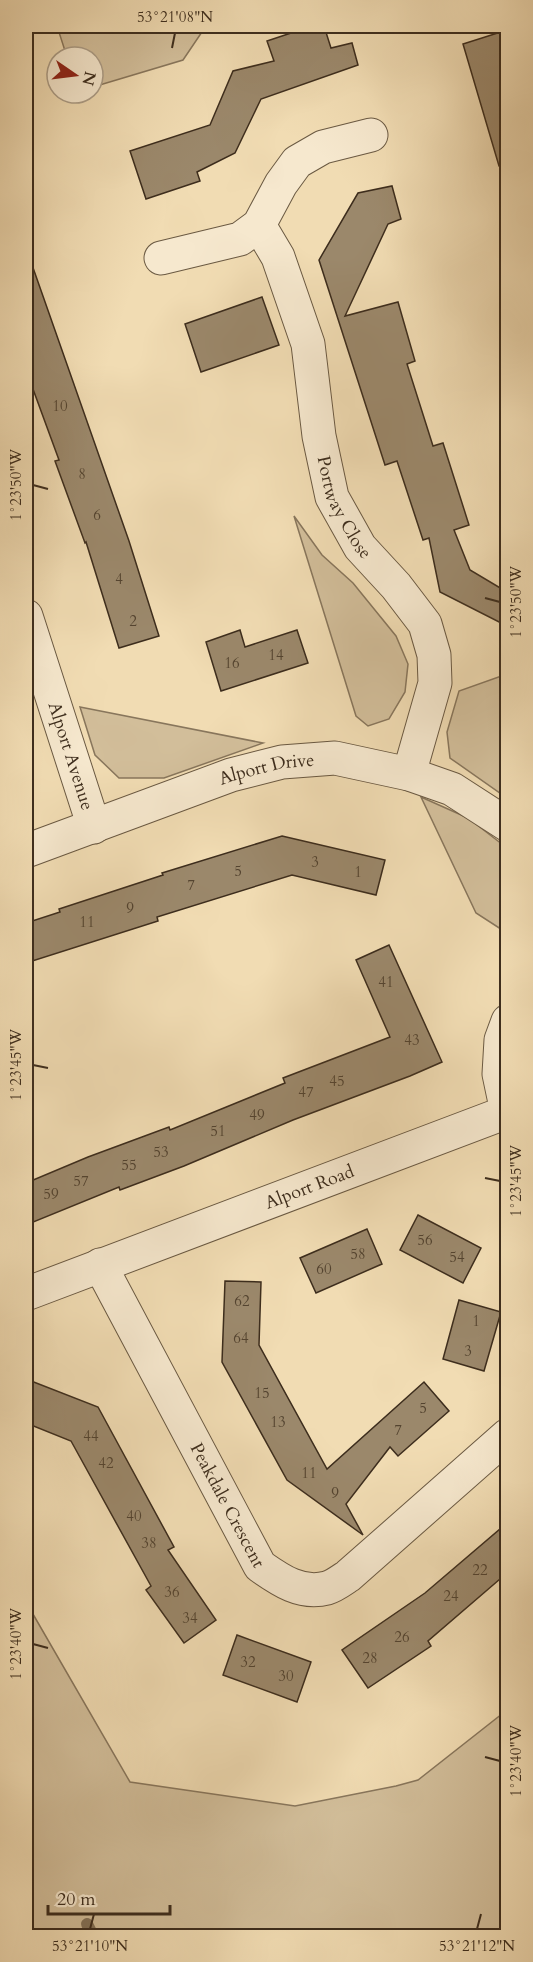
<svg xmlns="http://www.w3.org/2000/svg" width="533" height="1962" font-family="Cardo,serif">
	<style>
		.green { fill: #d2be9a; stroke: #88765c; stroke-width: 1.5 }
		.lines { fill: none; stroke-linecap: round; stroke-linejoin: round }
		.stream { stroke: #847258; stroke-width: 12 }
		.building { fill: #9b886b; stroke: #3d2d1d; stroke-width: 1.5 }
		.minor-casing { stroke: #6a5942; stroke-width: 35 }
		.minor { stroke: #f6e8ce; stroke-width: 33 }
		.ticks { fill: none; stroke: #3d2d1d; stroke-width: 2 }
		.labels { text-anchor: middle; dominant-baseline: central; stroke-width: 5; stroke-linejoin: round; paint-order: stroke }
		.number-label { font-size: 15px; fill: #544430 }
		.street-label { font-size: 18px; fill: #3d2d1d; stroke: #f6e8ce }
		.neatline { fill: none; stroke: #3d2d1d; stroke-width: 2 }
		.ticks-label { font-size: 15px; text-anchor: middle; fill: #3d2d1d }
	</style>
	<rect width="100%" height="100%" fill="#f1dcb3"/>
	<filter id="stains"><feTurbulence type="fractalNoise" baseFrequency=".00333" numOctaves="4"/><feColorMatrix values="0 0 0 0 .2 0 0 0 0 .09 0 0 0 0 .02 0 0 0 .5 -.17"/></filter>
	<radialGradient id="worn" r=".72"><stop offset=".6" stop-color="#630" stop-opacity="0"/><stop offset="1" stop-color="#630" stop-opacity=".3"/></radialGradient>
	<g class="green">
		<polygon points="57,26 206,26 183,60 93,87 93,57 67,57"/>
		<polygon points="294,516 322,555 353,583 396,636 408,664 405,692 389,719 368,726 356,716"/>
		<polygon points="507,674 508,674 507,798 450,758 447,732 459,691"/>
		<polygon points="80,707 263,743 164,778 119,778 95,755"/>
		<polygon points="421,797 468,818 507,848 507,933 476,913"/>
		<polygon points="26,1602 130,1782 295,1806 396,1786 418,1780 507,1710 507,1936 26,1936"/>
	</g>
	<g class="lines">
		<polyline class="stream" points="87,1924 93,1936"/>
	</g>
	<g class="building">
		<polygon points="312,26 324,26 331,48 352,43 358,65 261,99 235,153 197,172 200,181 146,199 130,151 210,125 233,71 274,61 267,41"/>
		<polygon points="507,30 507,165 499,166 463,44"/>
		<polygon points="392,186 401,219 388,224 345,316 398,302 415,361 407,364 433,446 443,443 469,525 454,530 470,570 507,592 507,626 440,592 429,538 423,540 397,461 385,465 319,260 358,193"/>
		<polygon points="31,262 129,541 159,636 119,648 86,542 85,543 55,461 59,460 26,370 26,263"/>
		<polygon points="262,297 279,345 201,372 185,324"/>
		<polygon points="240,630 245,647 297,630 308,663 221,691 206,642"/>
		<polygon points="282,836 385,860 376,895 292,875 157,917 158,921 26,963 26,923 60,912 59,909 163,875 162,873"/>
		<polygon points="389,945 442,1062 410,1076 293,1120 184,1166 120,1190 119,1187 26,1225 26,1183 88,1157 169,1127 170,1130 285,1083 283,1078 390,1037 356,960"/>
		<polygon points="418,1215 481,1248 463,1283 400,1250"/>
		<polygon points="367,1229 382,1264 316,1293 300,1258"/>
		<polygon points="225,1281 261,1282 259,1345 327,1469 424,1382 449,1411 398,1456 390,1447 346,1504 363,1535 287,1480 222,1362"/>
		<polygon points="459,1300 501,1312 484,1371 443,1359"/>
		<polygon points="26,1379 98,1407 174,1547 168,1550 216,1620 184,1643 146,1590 151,1586 71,1441 26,1423"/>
		<polygon points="507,1523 507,1573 428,1641 431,1646 368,1688 342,1650 425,1593"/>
		<polygon points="237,1635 311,1662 297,1702 223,1675"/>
	</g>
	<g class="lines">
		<defs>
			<g id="minor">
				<path id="s1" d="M259 225 278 257 308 344 319 436 332 497 360 547 396 586 425 624 434 655 435 683 409 774"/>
				<polyline points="161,258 240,239 259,225 281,184 297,162 323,147 371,135"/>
				<path id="s2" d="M26 616 94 827"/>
				<path id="s3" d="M26 851 231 775 282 762 335 758 409 774 452 789 508 825"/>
				<path id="s4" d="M100 1265 260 1566C280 1580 301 1595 327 1588 334 1586 342 1580 348 1576L508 1435"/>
				<path id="s5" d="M26 1294 507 1112 499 1074 501 1040 508 1021"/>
			</g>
		</defs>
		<use href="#minor" class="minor-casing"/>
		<use href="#minor" class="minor"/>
	</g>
	<path class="ticks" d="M172 48 175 33M33 485 48 489M485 598 500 602M33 1065 48 1068M485 1178 500 1181M33 1644 48 1648M485 1757 500 1761M90 1929 94 1914M477 1929 481 1914"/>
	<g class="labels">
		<g class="number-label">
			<text x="60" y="406">10</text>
			<text x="82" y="474">8</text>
			<text x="97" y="515">6</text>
			<text x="119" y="579">4</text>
			<text x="133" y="621">2</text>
			<text x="276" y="655">14</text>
			<text x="232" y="663">16</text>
			<text x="315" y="862">3</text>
			<text x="238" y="871">5</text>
			<text x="358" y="872">1</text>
			<text x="191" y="885">7</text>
			<text x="130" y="908">9</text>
			<text x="87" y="922">11</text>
			<text x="386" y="982">41</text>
			<text x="412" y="1040">43</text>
			<text x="337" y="1081">45</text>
			<text x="306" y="1092">47</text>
			<text x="257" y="1115">49</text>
			<text x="218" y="1131">51</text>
			<text x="161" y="1152">53</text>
			<text x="129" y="1165">55</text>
			<text x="81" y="1181">57</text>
			<text x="51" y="1194">59</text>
			<text x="425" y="1240">56</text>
			<text x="358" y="1254">58</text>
			<text x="457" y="1257">54</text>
			<text x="324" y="1269">60</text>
			<text x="242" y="1301">62</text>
			<text x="476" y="1321">1</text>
			<text x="241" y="1338">64</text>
			<text x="468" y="1351">3</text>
			<text x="262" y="1393">15</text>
			<text x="423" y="1408">5</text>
			<text x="278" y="1422">13</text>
			<text x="398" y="1430">7</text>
			<text x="91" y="1436">44</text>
			<text x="106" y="1463">42</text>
			<text x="309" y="1473">11</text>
			<text x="335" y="1493">9</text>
			<text x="134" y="1516">40</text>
			<text x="149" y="1543">38</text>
			<text x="480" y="1570">22</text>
			<text x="172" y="1592">36</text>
			<text x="451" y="1596">24</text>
			<text x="190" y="1618">34</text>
			<text x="402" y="1637">26</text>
			<text x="370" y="1658">28</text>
			<text x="248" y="1662">32</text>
			<text x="286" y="1676">30</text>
		</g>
		<g class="street-label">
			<text stroke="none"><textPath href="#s1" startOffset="298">Portway Close</textPath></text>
			<text stroke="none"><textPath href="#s2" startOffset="147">Alport Avenue</textPath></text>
			<text stroke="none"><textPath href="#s3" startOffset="255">Alport Drive</textPath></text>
			<text stroke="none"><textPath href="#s5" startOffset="303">Alport Road</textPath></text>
			<text stroke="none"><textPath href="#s4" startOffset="272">Peakdale Crescent</textPath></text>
		</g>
	</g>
	<rect width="533" height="1962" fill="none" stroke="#f1dcb3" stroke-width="66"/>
	<g transform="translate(75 75) rotate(104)"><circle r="28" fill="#f6e8ce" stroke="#ac9d87" stroke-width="1.5"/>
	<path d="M0-4.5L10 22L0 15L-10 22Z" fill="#8f2418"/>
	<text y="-9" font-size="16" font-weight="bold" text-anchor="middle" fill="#3d2d1d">N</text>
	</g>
	<path d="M48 1905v9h122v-9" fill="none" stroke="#3d2d1d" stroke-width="3"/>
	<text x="57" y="1905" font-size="18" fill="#3d2d1d" stroke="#f6e8ce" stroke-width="4.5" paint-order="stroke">20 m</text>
	<rect x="33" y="33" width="467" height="1896" class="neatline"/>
	<g class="ticks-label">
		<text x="175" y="22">53°21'08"N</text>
		<text transform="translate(16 485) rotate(-90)" y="5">1°23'50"W</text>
		<text transform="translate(516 602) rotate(-90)" y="5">1°23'50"W</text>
		<text transform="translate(16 1065) rotate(-90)" y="5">1°23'45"W</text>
		<text transform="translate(516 1181) rotate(-90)" y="5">1°23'45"W</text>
		<text transform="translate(16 1644) rotate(-90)" y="5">1°23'40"W</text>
		<text transform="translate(516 1761) rotate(-90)" y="5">1°23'40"W</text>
		<text x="90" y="1951">53°21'10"N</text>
		<text x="477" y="1951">53°21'12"N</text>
	</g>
	<rect width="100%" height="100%" filter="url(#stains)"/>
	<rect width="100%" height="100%" fill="url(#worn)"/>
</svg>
